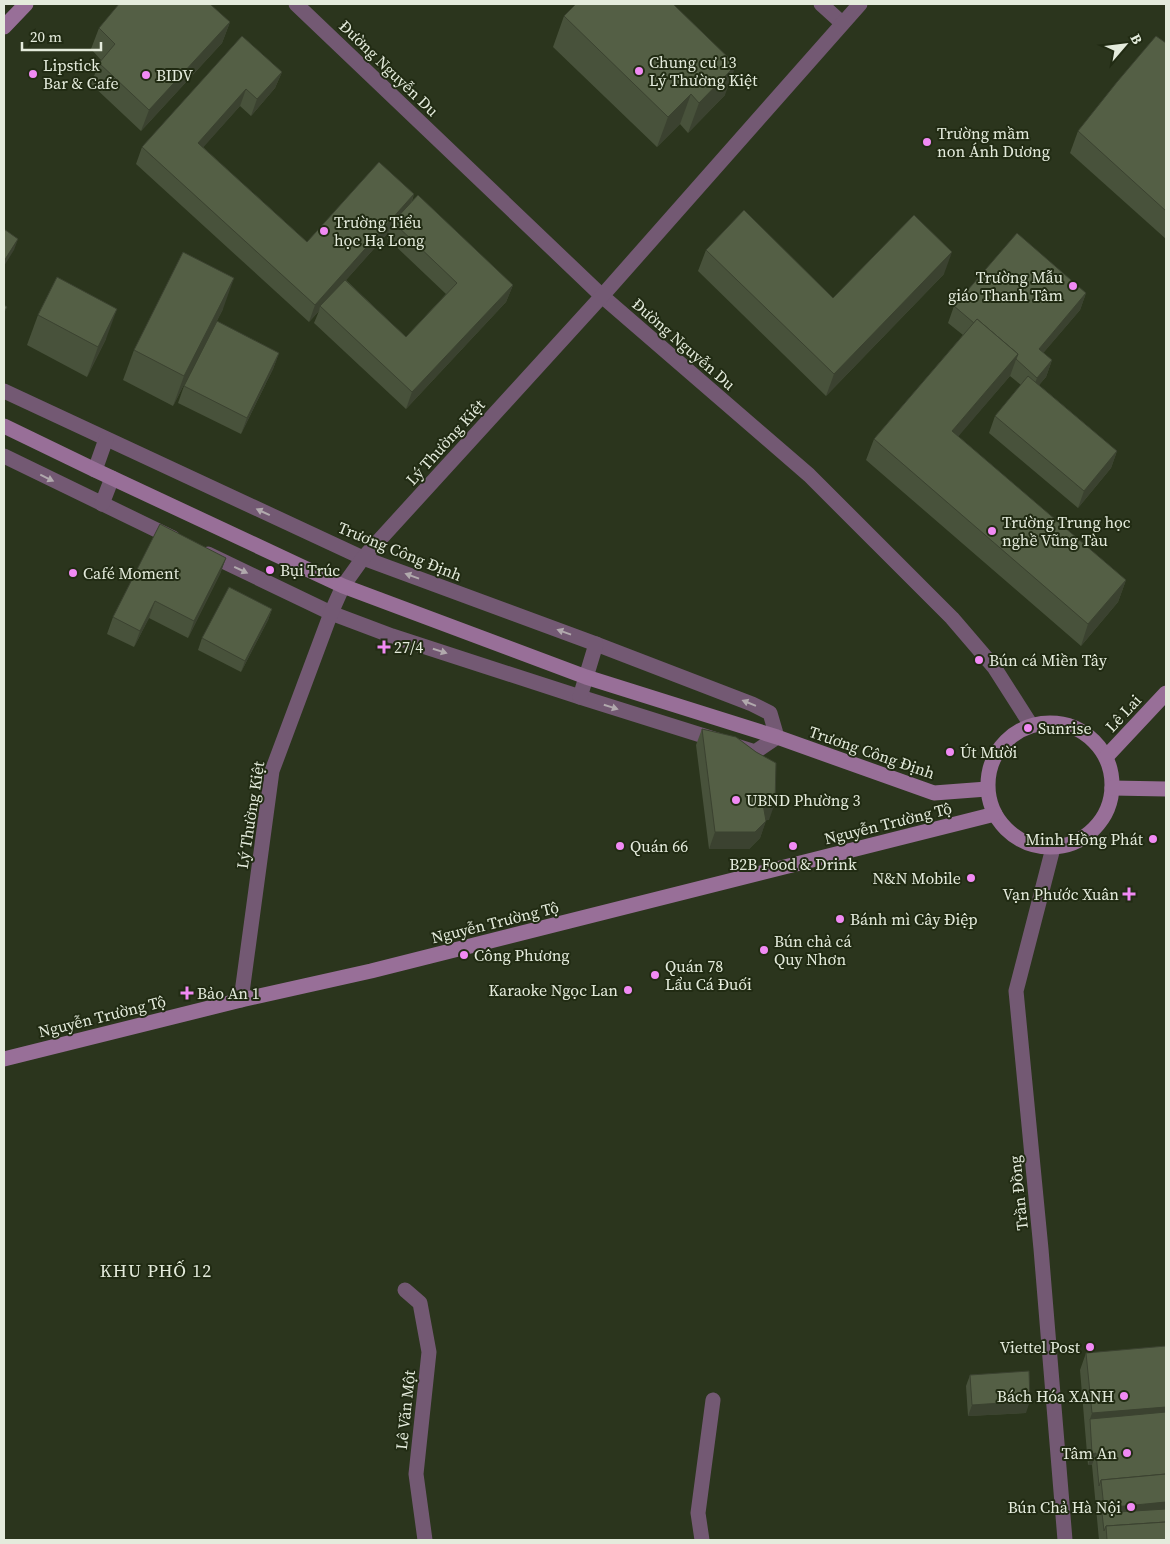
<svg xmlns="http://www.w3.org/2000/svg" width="1170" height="1544" font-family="'Source Serif 4',serif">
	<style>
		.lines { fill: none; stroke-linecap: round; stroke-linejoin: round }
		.street { stroke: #735973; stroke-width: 15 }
		.secondary { stroke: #986f98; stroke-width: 15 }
		.wall { fill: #48523b; fill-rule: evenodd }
		.shaded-wall { fill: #3b4230 }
		.building { fill: #545f45; stroke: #3b4230 }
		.oneway { fill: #b1a9ad }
		.poi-dot { fill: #f18af4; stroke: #212b13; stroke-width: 2 }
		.labels { text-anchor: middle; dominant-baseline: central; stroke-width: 4; stroke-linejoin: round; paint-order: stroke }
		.poi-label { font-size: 16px; fill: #e4ebdc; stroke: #212b13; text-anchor: start }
		.street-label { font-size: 16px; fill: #e4ebdc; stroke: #212b13 }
		.neighbourhood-label { font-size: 18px; letter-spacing: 1px; fill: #e4ebdc; stroke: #212b13 }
	</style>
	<rect width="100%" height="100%" fill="#2b351d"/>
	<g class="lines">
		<g class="street">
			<polyline points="296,4 602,296 809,475 952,618 994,667 1031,725"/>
			<polyline points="821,4 842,23"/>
			<polyline points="4,391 363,558 596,644 752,704 770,713 777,737 755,752 580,697 392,636 331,613 208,554"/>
			<polyline points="4,456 173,538"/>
			<polyline points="95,470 106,439"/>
			<polyline points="102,504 112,478"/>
			<polyline points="580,697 596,644"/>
			<polyline points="1053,848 1016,991 1041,1249 1065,1540"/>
			<polyline points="241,1000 272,771 331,613 343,586 363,558 602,296 860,4"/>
			<polyline points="405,1290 420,1303 429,1352 416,1474 425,1540"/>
			<polyline points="702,1540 698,1513 713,1400"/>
		</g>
		<g class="secondary">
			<polyline points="4,27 26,4"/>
			<polyline points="4,426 95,470 343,586 586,677 777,737 934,793 987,789"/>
			<circle cx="1050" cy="785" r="62"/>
			<polyline points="1106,757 1166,693"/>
			<polyline points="1112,788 1166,789"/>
			<polyline points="4,1059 241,1000 371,971 995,814"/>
		</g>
	</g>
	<g class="wall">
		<polygon points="564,16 725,95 688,133 680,124 657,147 553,47"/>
		<polygon points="230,22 222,43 141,131 91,84 99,63 101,60 91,49 99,28"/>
		<path d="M242 36 282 72 275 88 251 116 240 106 203 147 307 242 414 194 412 201 513 285 506 302 406 409 314 323 319 311 309 322 136 164 142 147ZM388 233 387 238 446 294 406 337 346 280Z"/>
		<polygon points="1166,43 1166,239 1070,153 1078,131"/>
		<polygon points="706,250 833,298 944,274 826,396 698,271"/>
		<polygon points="1086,293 1080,310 1043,353 1052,360 1046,377 1039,385 1117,451 1111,468 1078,508 989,433 995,416 1021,385 1010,376 958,436 1126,580 1118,602 1081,646 866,460 874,439 963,335 948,323 954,306"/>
		<polygon points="223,309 173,406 123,380 134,350"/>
		<polygon points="38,315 106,339 87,377 27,345"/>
		<polygon points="279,353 273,369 241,434 178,403 184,386"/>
		<polygon points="226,558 220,574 188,638 149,618 134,647 107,634 113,617"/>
		<polygon points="272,609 268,620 241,672 198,650 202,638"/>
		<polygon points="702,729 769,820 766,820 760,838 749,849 709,849 696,745"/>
		<polygon points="1086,1353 1166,1540 1099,1540 1092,1465 1088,1465 1080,1370"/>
		<polygon points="970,1375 1026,1413 968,1416 966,1386"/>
	</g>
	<g class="shaded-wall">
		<polygon points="230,22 222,43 141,131 149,110"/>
		<polygon points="736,65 725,95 688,133 699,103"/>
		<polygon points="282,72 275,88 251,116 257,99"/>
		<polygon points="246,89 240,106 192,160 198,143"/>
		<polygon points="691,94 680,124 657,147 668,117"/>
		<polygon points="414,194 408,211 393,222 388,233 322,307 320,306 319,311 309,322 315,305"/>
		<polygon points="18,239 14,250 4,266 4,261"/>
		<polygon points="952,252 944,274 826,396 834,374"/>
		<polygon points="234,278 223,309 173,406 184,376"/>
		<polygon points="513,285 506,302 406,409 412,392"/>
		<polygon points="1086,293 1080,310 1033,365 1039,349"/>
		<polygon points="117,309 106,339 87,377 98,347"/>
		<polygon points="279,353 273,369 241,434 247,418"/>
		<polygon points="1018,354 1010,376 945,452 952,431"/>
		<polygon points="1052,360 1046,377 1031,394 1037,378"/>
		<polygon points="1117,451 1111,468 1078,508 1084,491"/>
		<polygon points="226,558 220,574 188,638 194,621"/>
		<polygon points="1126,580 1118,602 1081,646 1088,624"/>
		<polygon points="155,601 149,618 134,647 140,631"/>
		<polygon points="272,609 268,620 241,672 245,661"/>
		<polygon points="775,803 769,820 757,821 763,804"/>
		<polygon points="766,821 760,838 749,849 709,849 715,832"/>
		<polygon points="1030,1401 1026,1413 968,1416 972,1405"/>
		<polygon points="1166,1407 1166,1423 1090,1419 1092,1413"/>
		<polygon points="1096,1453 1092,1465 1088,1465 1092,1454"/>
		<polygon points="1166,1502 1166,1518 1102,1513 1104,1508"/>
	</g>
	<g class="building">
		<polygon points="119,4 210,4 230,22 149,110 99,63 115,44 99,28"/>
		<polygon points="576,4 673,4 736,65 699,103 691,94 668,117 564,16"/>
		<polygon points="242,36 282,72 257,99 246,89 198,143 307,242 379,162 414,194 315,305 142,147"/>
		<polygon points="1156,36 1166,43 1166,211 1078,131 1117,82"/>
		<polygon points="418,195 513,285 412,392 320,306 345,280 406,337 457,283 393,222"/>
		<polygon points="744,210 833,298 914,215 952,252 834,374 706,250"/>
		<polygon points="4,229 18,239 4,261"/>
		<polygon points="1017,233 1086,293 1039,349 1052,360 1037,378 1016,359 1018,354 977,319 974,323 954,306"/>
		<polygon points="183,252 234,278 184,376 134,350"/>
		<polygon points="57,277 117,309 98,347 38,315"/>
		<polygon points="4,305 7,307 4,312"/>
		<polygon points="977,319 1018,354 952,431 1126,580 1088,624 874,439"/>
		<polygon points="217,321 279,353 247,418 184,386"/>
		<polygon points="1028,376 1117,451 1084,491 995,416"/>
		<polygon points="160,524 226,558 194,621 155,601 140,631 113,617"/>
		<polygon points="229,587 272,609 245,661 202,638"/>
		<polygon points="702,729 736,737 756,752 776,763 775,803 763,804 766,821 755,832 715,832"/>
		<polygon points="1166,1346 1166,1407 1092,1413 1086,1353"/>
		<polygon points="1029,1371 1030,1401 972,1405 970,1375"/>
		<polygon points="1166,1412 1166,1474 1101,1480 1099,1486 1096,1453 1092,1454 1090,1419"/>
		<polygon points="1166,1474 1166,1502 1104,1508 1101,1480"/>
		<polygon points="1166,1509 1166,1522 1106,1526 1104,1531 1102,1513"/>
		<polygon points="1166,1522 1166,1540 1107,1540 1106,1526"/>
	</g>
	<defs><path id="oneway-solid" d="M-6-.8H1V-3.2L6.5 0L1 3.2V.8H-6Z" transform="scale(1.25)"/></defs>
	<g class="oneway">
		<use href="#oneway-solid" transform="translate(47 478) rotate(26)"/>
		<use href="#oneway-solid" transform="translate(263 512) rotate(-155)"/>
		<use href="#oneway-solid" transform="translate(241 570) rotate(25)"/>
		<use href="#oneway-solid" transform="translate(412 576) rotate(-160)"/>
		<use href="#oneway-solid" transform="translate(564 632) rotate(-160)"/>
		<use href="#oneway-solid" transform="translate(440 651) rotate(18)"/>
		<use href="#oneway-solid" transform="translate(749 703) rotate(-158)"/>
		<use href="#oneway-solid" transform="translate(611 707) rotate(17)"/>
	</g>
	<g class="poi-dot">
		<circle cx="639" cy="71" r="5"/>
		<circle cx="33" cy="74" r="5"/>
		<circle cx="146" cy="75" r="5"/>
		<circle cx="927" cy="142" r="5"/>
		<circle cx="324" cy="231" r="5"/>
		<circle cx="1073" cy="286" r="5"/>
		<circle cx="992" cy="531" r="5"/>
		<circle cx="270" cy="570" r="5"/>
		<circle cx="73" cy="573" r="5"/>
		<path d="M381.5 639.5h5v5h5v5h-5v5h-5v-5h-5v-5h5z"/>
		<circle cx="979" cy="660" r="5"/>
		<circle cx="1028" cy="728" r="5"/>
		<circle cx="950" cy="752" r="5"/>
		<circle cx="736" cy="800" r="5"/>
		<circle cx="1153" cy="839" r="5"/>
		<circle cx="620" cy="846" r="5"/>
		<circle cx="793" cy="846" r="5"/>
		<circle cx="971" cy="878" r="5"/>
		<path d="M1126.5 886.5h5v5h5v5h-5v5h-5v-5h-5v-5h5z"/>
		<circle cx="840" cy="919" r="5"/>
		<circle cx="764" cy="950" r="5"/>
		<circle cx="464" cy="955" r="5"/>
		<circle cx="655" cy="975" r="5"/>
		<circle cx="628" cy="990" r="5"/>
		<path d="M184.5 985.5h5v5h5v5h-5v5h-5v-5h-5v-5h5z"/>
		<circle cx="1090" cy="1347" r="5"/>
		<circle cx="1124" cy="1396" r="5"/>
		<circle cx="1127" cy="1453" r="5"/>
		<circle cx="1131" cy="1507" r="5"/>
	</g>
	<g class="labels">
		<g class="poi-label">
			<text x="649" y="62">Chung cư 13<tspan x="649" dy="18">Lý Thường Kiệt</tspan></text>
			<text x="43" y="65">Lipstick<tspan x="43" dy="18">Bar &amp; Cafe</tspan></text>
			<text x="156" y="75">BIDV</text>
			<text x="937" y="133">Trường mầm<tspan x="937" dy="18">non Ánh Dương</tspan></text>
			<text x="334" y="222">Trường Tiểu<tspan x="334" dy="18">học Hạ Long</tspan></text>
			<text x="1063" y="277" text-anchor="end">Trường Mẫu<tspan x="1063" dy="18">giáo Thanh Tâm</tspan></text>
			<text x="1002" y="522">Trường Trung học<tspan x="1002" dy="18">nghề Vũng Tàu</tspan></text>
			<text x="280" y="570">Bụi Trúc</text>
			<text x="83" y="573">Café Moment</text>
			<text x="394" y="647">27/4</text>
			<text x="989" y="660">Bún cá Miền Tây</text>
			<text x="1038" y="728">Sunrise</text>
			<text x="960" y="752">Út Mười</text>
			<text x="746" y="800">UBND Phường 3</text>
			<text x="1143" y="839" text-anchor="end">Minh Hồng Phát</text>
			<text x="630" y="846">Quán 66</text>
			<text x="793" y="864" text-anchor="middle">B2B Food &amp; Drink</text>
			<text x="961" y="878" text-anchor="end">N&amp;N Mobile</text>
			<text x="1119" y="894" text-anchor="end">Vạn Phước Xuân</text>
			<text x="850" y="919">Bánh mì Cây Điệp</text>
			<text x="774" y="941">Bún chả cá<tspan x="774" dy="18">Quy Nhơn</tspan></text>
			<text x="474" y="955">Công Phương</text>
			<text x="665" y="966">Quán 78<tspan x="665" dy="18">Lẩu Cá Đuối</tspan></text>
			<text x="618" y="990" text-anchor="end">Karaoke Ngọc Lan</text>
			<text x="197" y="993">Bảo An 1</text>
			<text x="1080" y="1347" text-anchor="end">Viettel Post</text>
			<text x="1114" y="1396" text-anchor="end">Bách Hóa XANH</text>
			<text x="1117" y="1453" text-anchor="end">Tâm An</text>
			<text x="1121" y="1507" text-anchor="end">Bún Chả Hà Nội</text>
		</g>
		<g class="street-label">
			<text transform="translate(389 68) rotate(44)">Đường Nguyễn Du</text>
			<text transform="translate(684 344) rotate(41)">Đường Nguyễn Du</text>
			<text transform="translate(445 442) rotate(-48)">Lý Thường Kiệt</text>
			<text transform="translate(400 551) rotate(22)">Trương Công Định</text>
			<text transform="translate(1123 713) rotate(-47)">Lê Lai</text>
			<text transform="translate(872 752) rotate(19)">Trương Công Định</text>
			<text transform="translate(250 815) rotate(-81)">Lý Thường Kiệt</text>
			<text transform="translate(888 823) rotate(-14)">Nguyễn Trường Tộ</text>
			<text transform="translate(495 922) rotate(-14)">Nguyễn Trường Tộ</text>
			<text transform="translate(102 1016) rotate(-14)">Nguyễn Trường Tộ</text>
			<text transform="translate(1018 1193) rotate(-96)">Trần Đồng</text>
			<text transform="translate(405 1410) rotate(-84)">Lê Văn Một</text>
		</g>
		<g class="neighbourhood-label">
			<text x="156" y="1270">KHU PHỐ 12</text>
		</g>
	</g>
	<rect width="1170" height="1544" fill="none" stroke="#e4ebdc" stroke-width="10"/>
	<g transform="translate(1125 45) rotate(62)" stroke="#212b13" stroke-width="4" paint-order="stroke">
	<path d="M0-4L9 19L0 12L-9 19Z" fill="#e4ebdc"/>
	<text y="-8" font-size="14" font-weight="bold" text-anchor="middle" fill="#e4ebdc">B</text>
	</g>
	<path d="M22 42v8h79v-8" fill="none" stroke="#e4ebdc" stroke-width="2.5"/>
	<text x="30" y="42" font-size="15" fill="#e4ebdc" stroke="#212b13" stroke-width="4" paint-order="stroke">20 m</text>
</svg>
